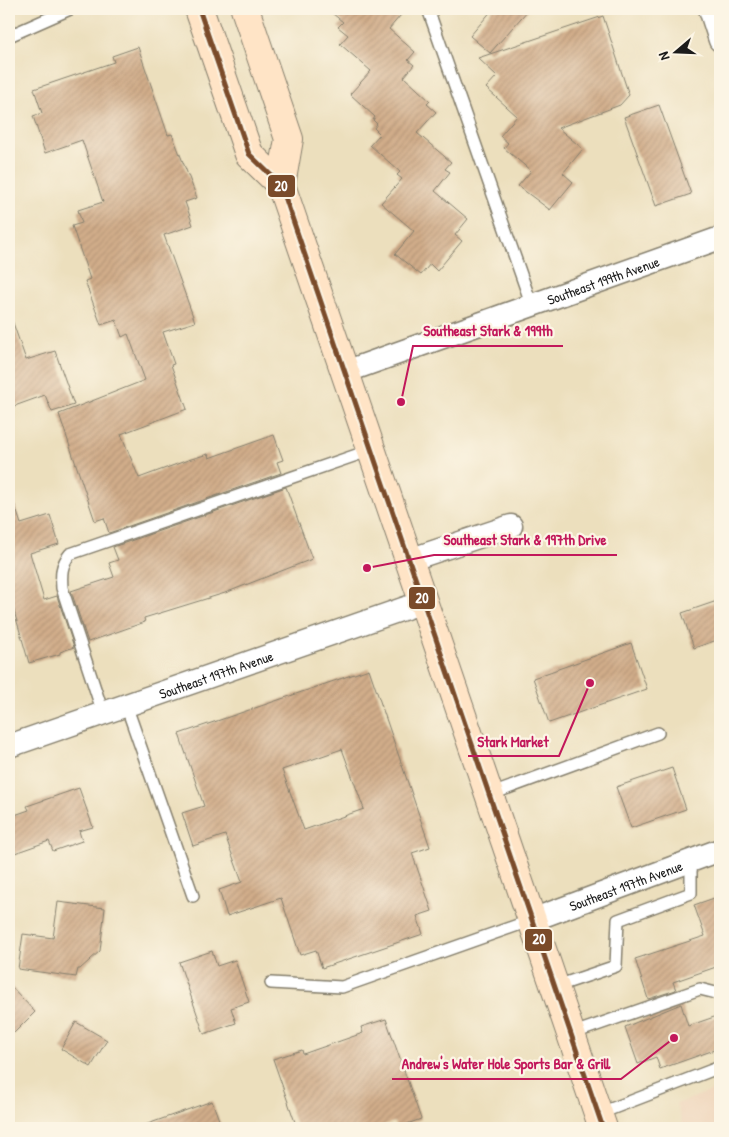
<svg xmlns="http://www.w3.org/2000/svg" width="729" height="1137" font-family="'Patrick Hand',sans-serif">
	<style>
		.built { fill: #efd6bc }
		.building { fill: url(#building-hatch); fill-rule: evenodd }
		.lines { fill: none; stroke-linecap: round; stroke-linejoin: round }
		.service-casing { stroke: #847e6c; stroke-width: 14 }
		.minor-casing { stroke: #847e6c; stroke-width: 25 }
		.secondary-casing { stroke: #847e6c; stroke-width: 30 }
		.service { stroke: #fff; stroke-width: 11 }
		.minor { stroke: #fff; stroke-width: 22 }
		.secondary { stroke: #ffe4c6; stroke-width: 28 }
		.bus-1-casing { stroke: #fcf5e5; stroke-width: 9 }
		.bus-1 { stroke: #7a4b2a; stroke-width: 5 }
		.labels { text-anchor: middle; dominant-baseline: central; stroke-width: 4.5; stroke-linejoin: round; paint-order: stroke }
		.street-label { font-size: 14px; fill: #1c1c1c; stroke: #fcf5e5 }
		.leader { fill: none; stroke: #c2185b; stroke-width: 2 }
		.callout-dot { fill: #c2185b; stroke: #fcf5e5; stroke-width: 2 }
		.callout-label { font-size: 15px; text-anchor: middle; font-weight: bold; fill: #c2185b; stroke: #fcf5e5; stroke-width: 4.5; stroke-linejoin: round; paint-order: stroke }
		.line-badge { stroke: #fcf5e5; stroke-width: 2 }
		.badge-label { font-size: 14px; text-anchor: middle; font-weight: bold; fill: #fff }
	</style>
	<defs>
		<pattern id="building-hatch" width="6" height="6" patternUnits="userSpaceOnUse" patternTransform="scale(1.25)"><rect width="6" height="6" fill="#d1ad8a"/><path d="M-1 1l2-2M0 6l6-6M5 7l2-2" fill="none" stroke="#b39476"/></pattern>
	</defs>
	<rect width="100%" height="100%" fill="#fcf5e5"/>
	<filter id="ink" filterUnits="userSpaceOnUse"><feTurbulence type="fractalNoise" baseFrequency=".02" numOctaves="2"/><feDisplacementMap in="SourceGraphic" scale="10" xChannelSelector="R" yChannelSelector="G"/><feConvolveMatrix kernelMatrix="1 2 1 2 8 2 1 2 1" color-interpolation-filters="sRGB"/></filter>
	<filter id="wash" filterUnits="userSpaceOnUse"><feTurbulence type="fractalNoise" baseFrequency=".0096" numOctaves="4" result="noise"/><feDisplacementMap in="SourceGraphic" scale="20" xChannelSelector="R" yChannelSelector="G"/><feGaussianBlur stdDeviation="1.12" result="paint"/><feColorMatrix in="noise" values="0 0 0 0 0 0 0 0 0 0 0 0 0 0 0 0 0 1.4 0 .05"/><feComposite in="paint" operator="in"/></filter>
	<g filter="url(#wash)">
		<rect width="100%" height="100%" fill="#ecdfbd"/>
		<polygon class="built" points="720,1088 720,1128 684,1128 676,1104"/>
		<g id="blocks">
			<g class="building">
				<polygon points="327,9 406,9 389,29 415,52 408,60 414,65 404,77 430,101 427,104 436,112 417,133 451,162 445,169 450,172 435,191 468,219 455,235 462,241 437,271 430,264 421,275 395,254 414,231 381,203 402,179 397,175 400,172 370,145 380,134 374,128 377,124 373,120 375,117 350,94 371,71 340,44 348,35 338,27 343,22"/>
				<polygon points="493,9 529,9 490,53 470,36"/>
				<polygon points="603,16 629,95 620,105 558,128 583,149 563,173 573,182 550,210 518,186 531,171 504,148 508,143 500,136 517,116 486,88 497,76 478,58"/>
				<polygon points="138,47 168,135 172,134 197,198 185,202 193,225 164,235 195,322 163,332 174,364 171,365 187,409 121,434 139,478 188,460 208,454 209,458 274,435 283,460 277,462 281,473 109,533 104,518 95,521 59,414 145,380 128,334 122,337 116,320 101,325 85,281 90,279 72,226 82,223 78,210 103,202 82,140 45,153 33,116 42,113 34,89 114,62 112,56"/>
				<polygon points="659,105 691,194 656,206 624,117"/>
				<polygon points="12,320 26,360 55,351 74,405 52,412 45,395 9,408 9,321"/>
				<polygon points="286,487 312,559 225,593 144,618 145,622 88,642 71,591 114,577 109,563 118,560 113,547"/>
				<polygon points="14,503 21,524 50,515 59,544 30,553 44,600 57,596 74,647 60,652 60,654 29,663 9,594 9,504"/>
				<polygon points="720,600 720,639 694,648 682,613"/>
				<polygon points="631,643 647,689 549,723 533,678"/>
				<path d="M369 669 430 847 412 853 432 911 417 916 423 934 322 968 316 950 300 955 281 898 227 916 219 890 242 882 225 835 193 846 182 813 204 806 179 734ZM342 749 364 809 304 830 282 770Z"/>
				<polygon points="672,768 686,809 631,828 616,787"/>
				<polygon points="79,788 93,827 79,831 82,841 53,851 49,841 9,855 9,817 29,810 27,806"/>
				<polygon points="720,896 720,969 717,970 716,967 673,982 676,990 648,999 635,959 705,936 694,905"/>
				<polygon points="58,902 105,908 100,951 80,969 78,969 76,977 18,969 23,934 53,938"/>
				<polygon points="212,951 217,966 235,960 249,1002 231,1008 236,1023 204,1034 179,962"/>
				<polygon points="9,984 35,1012 9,1038"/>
				<polygon points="681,1004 688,1026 720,1015 720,1048 660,1069 656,1057 638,1064 625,1027"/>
				<polygon points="386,1019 421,1119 396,1128 394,1122 375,1128 297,1128 273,1059 302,1050 303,1054 363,1033 361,1027"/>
				<polygon points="76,1022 107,1040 91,1067 61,1049"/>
				<polygon points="212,1101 222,1128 145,1128 145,1125"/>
			</g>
		</g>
	</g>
	<g filter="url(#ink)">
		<use href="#blocks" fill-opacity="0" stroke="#847e6c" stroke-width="1"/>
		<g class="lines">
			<defs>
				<g id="service">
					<polyline points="428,9 532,306"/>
					<polyline points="9,36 70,9"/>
					<polyline points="126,705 193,896"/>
					<path d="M103 713 62 588C61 574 61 565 70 554L371 450"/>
					<polyline points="489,795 658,733"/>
					<polyline points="271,983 342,987 532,920"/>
					<polyline points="554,987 616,966 618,920 691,893 691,861"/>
					<polyline points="571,1034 700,989 720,994"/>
					<polyline points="598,1114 720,1067"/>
				</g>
				<g id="minor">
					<polyline points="710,9 720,40"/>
					<path id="s1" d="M345 372 720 238"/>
					<polyline points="409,560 511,526"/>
					<path id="s2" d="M9 746 423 602"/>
					<path id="s3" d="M532 920 720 850"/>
				</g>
				<g id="secondary">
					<polyline points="199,9 249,154 281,185 603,1128"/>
					<polyline points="245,9 289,139 281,185"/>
				</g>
			</defs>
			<use href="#service" class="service-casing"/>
			<use href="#minor" class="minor-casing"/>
			<use href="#secondary" class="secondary-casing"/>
			<use href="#service" class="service"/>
			<use href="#minor" class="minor"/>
			<use href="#secondary" class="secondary"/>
			<defs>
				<polyline id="bus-1" points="199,9 249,154 281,185 603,1128"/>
			</defs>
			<use href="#bus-1" class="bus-1-casing"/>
			<use href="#bus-1" class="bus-1"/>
		</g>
	</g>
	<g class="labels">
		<g class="street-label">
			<text stroke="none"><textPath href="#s1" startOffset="274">Southeast 199th Avenue</textPath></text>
			<text stroke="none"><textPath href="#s2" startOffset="219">Southeast 197th Avenue</textPath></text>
			<text stroke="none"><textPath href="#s3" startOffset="100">Southeast 197th Avenue</textPath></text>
		</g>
	</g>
	<path class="leader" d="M401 402L413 346H563M367 568L434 555H617M590 683L559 756H468M674 1038L621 1079H392"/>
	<g class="callout-dot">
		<circle cx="401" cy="402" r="5"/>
		<circle cx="367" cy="568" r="5"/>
		<circle cx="590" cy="683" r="5"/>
		<circle cx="674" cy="1038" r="5"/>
	</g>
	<g class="callout-label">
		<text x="488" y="336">Southeast Stark &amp; 199th</text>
		<text x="525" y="545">Southeast Stark &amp; 197th Drive</text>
		<text x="513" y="747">Stark Market</text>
		<text x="506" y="1069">Andrew's Water Hole Sports Bar &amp; Grill</text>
	</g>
	<g class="line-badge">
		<rect x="267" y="174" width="29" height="24" rx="5" fill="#7a4b2a"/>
		<rect x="408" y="586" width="28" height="24" rx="5" fill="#7a4b2a"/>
		<rect x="524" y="928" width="29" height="24" rx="5" fill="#7a4b2a"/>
	</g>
	<g class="badge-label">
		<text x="281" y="191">20</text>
		<text x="422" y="603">20</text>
		<text x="539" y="944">20</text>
	</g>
	<rect width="729" height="1137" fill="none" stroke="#fcf5e5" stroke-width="30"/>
	<g transform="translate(676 52) rotate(251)" stroke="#fcf5e5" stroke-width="4" paint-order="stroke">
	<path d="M0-4L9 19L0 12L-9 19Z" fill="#1c1c1c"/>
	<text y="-8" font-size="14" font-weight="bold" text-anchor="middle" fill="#1c1c1c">N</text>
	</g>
</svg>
